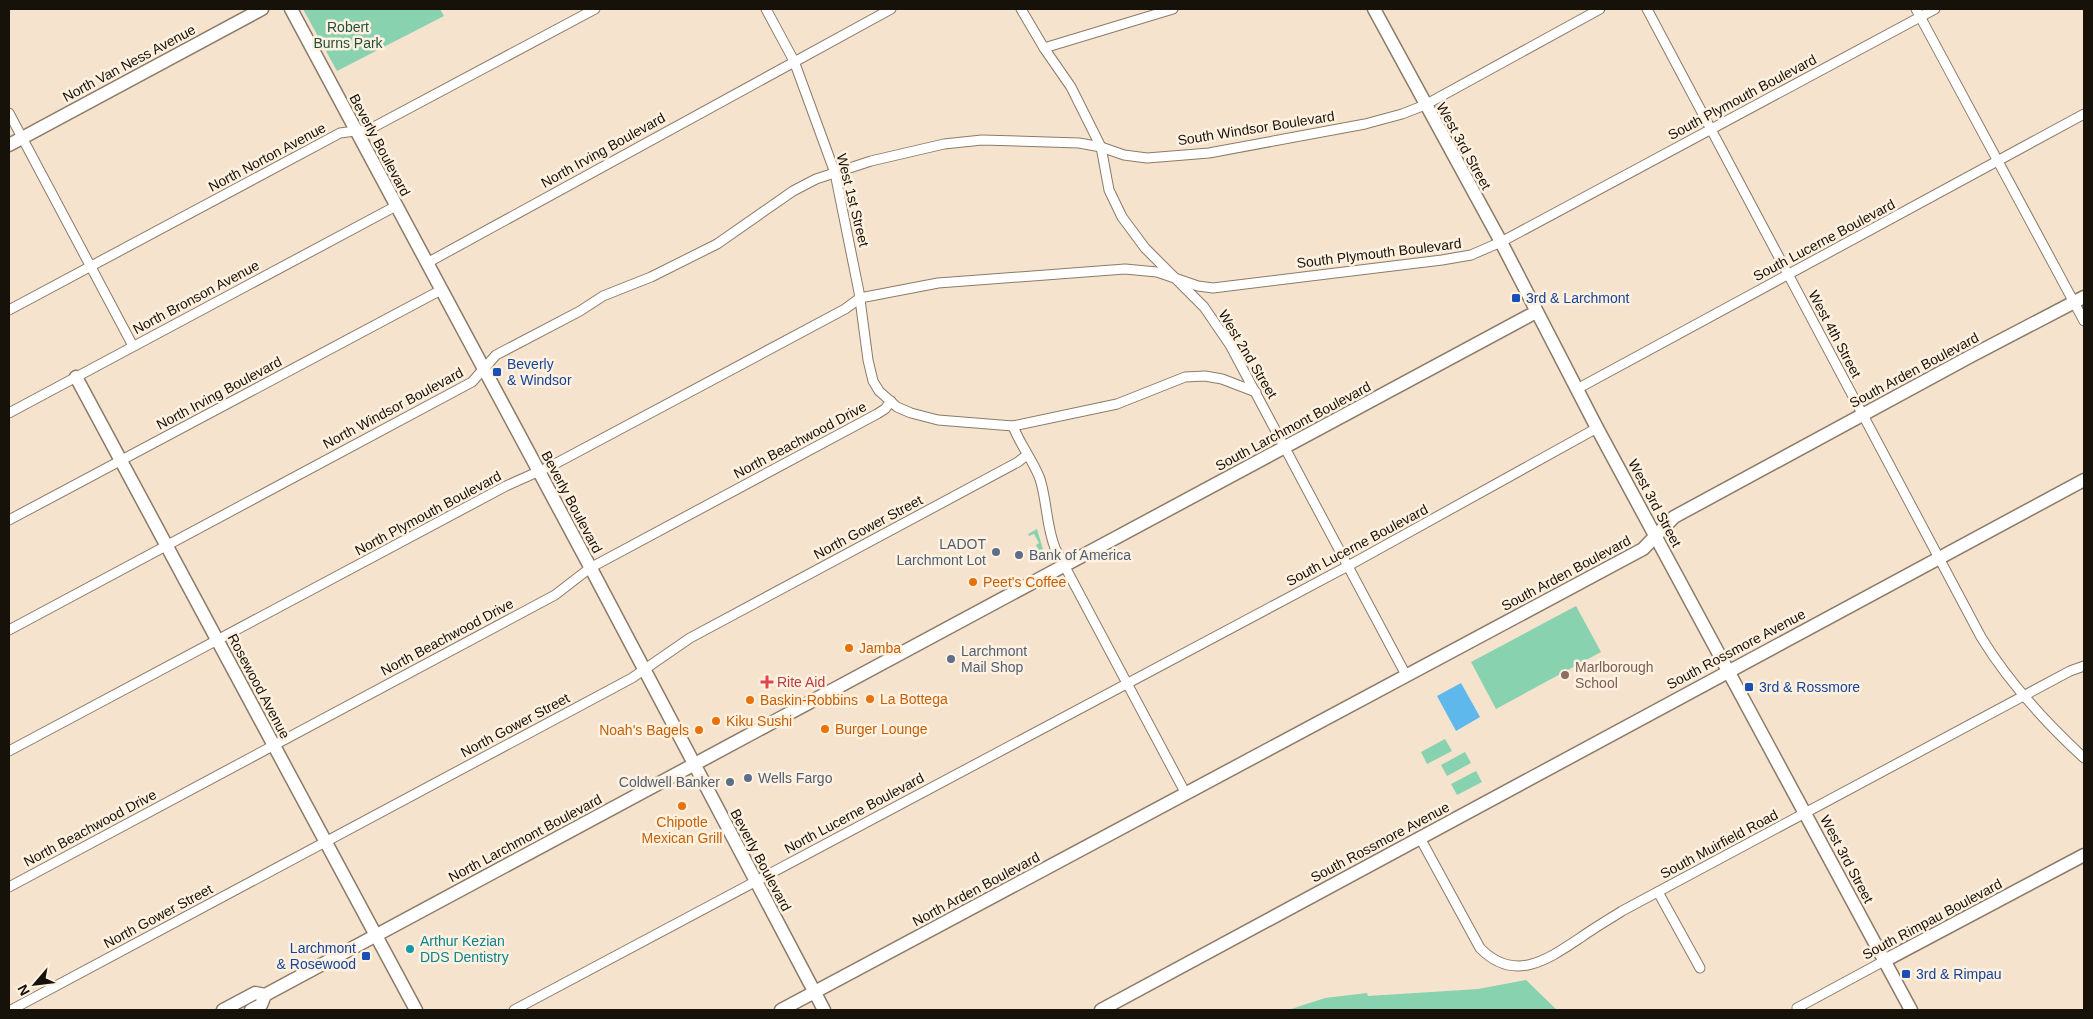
<svg xmlns="http://www.w3.org/2000/svg" width="2093" height="1019" font-family="Arial,sans-serif">
	<style>
		.green { fill: #88d2b0 }
		.water { fill: #5eb8ec }
		.lines { fill: none; stroke-linecap: round; stroke-linejoin: round }
		.street-casing { stroke: #8b7b68; stroke-width: 11 }
		.secondary-casing { stroke: #8b7b68; stroke-width: 15 }
		.street { stroke: #fff; stroke-width: 9 }
		.secondary { stroke: #fff; stroke-width: 12 }
		.transit-dot { fill: #1a4fb4; stroke: #fff1e0; stroke-width: 2 }
		.service-dot { fill: #5c6f8a; stroke: #fff1e0; stroke-width: 2 }
		.food-dot { fill: #e8710a; stroke: #fff1e0; stroke-width: 2 }
		.education-dot { fill: #8d6e63; stroke: #fff1e0; stroke-width: 2 }
		.health-dot { fill: #e0444e; stroke: #fff1e0; stroke-width: 2 }
		.culture-dot { fill: #0f9aa8; stroke: #fff1e0; stroke-width: 2 }
		.labels { text-anchor: middle; dominant-baseline: central; stroke-width: 5; stroke-linejoin: round; paint-order: stroke }
		.park-label { font-size: 14px; fill: #244f3d; stroke: #fff1e0 }
		.street-label { font-size: 14px; fill: #161109; stroke: #fff1e0 }
		.transit-label { font-size: 14px; fill: #164399; stroke: #fff1e0; text-anchor: start }
		.service-label { font-size: 14px; fill: #4e5e75; stroke: #fff1e0; text-anchor: start }
		.food-label { font-size: 14px; fill: #c56008; stroke: #fff1e0; text-anchor: start }
		.education-label { font-size: 14px; fill: #785e54; stroke: #fff1e0; text-anchor: start }
		.health-label { font-size: 14px; fill: #be3a42; stroke: #fff1e0; text-anchor: start }
		.culture-label { font-size: 14px; fill: #0d838f; stroke: #fff1e0; text-anchor: start }
	</style>
	<rect width="100%" height="100%" fill="#f5e3ce"/>
	<g class="green">
		<polygon points="303,9 440,9 444,16 337,71"/>
		<polygon points="1037,529 1044,553 1038,560 1036,556 1041,554 1036,545 1039,543 1034,534 1029,536 1028,534"/>
		<polygon points="1576,606 1601,652 1496,709 1471,662"/>
		<polygon points="1445,739 1452,751 1427,764 1421,752"/>
		<polygon points="1465,752 1471,763 1447,776 1441,765"/>
		<polygon points="1476,771 1482,782 1457,795 1451,784"/>
		<polygon points="1526,980 1557,1010 1288,1010 1325,998 1367,993 1368,996 1478,989"/>
	</g>
	<polygon class="water" points="1461,683 1480,717 1456,731 1437,696"/>
	<g class="lines">
		<defs>
			<g id="street">
				<polyline points="766,9 794,61 835,173 859,292 868,360 873,381 879,391 897,407 911,413 938,420 1013,426 1117,404 1185,377 1205,376 1222,379 1256,392"/>
				<polyline points="1021,9 1044,48 1071,87 1101,147 1109,190 1122,217 1145,248 1204,307 1230,345 1406,675"/>
				<path d="M1647 9 1981 637C2009 683 2044 721 2084 758"/>
				<polyline points="1916,9 2084,321"/>
				<polyline points="1044,48 1173,9"/>
				<polyline points="9,113 133,346"/>
				<polyline points="427,263 891,9"/>
				<polyline points="9,310 340,133 370,129 595,9"/>
				<polyline points="1577,389 2084,114"/>
				<polyline points="9,413 396,206"/>
				<path d="M1013 426C1020 445 1033 460 1040 479 1047 501 1046 525 1055 548L1186 794"/>
				<polyline points="9,520 441,290"/>
				<polyline points="9,630 472,382 496,355 580,311 603,296 651,277 717,244 793,191 816,179 871,161 944,144 982,140 1079,143 1101,147 1124,155 1147,158 1172,156 1209,153 1365,124 1402,114 1425,105 1600,9"/>
				<polyline points="9,751 506,486 553,465 845,309 860,298 938,283 1125,269 1157,272 1198,286 1213,288 1442,260 1471,255 1501,242 1935,9"/>
				<path d="M1420 838 1480 948C1514 983 1547 960 1580 938 1594 928 1608 920 1622 911L2070 671 2084 666"/>
				<polyline points="9,887 555,595 590,568 877,414 885,409 891,401"/>
				<polyline points="1658,892 1700,968"/>
				<polyline points="11,1010 632,678 690,638 1018,462 1027,455"/>
				<polyline points="514,1010 1348,566 1597,428"/>
				<polyline points="1798,1010 1797,1008 1884,961"/>
			</g>
			<g id="secondary">
				<polyline points="291,9 595,576 824,1010"/>
				<polyline points="1374,9 1501,242 1597,428 1911,1010"/>
				<polyline points="9,145 262,9"/>
				<polyline points="76,377 416,1010"/>
				<polyline points="1884,961 2084,855"/>
				<polyline points="223,1010 255,993 265,995 1536,312"/>
				<polyline points="251,1010 261,1005 265,995"/>
				<polyline points="781,1010 1643,549 1674,517 1971,356 2084,297"/>
				<polyline points="1101,1010 2084,480"/>
			</g>
		</defs>
		<use href="#street" class="street-casing"/>
		<use href="#secondary" class="secondary-casing"/>
		<use href="#street" class="street"/>
		<use href="#secondary" class="secondary"/>
	</g>
	<g class="transit-dot">
		<rect x="1511" y="293" width="10" height="10" rx="2.5"/>
		<rect x="492" y="367" width="10" height="10" rx="2.5"/>
		<rect x="1744" y="682" width="10" height="10" rx="2.5"/>
		<rect x="361" y="951" width="10" height="10" rx="2.5"/>
		<rect x="1901" y="969" width="10" height="10" rx="2.5"/>
	</g>
	<g class="service-dot">
		<circle cx="996" cy="552" r="5"/>
		<circle cx="1019" cy="555" r="5"/>
		<circle cx="951" cy="659" r="5"/>
		<circle cx="748" cy="778" r="5"/>
		<circle cx="730" cy="782" r="5"/>
	</g>
	<g class="food-dot">
		<circle cx="973" cy="582" r="5"/>
		<circle cx="849" cy="648" r="5"/>
		<circle cx="870" cy="699" r="5"/>
		<circle cx="750" cy="700" r="5"/>
		<circle cx="716" cy="721" r="5"/>
		<circle cx="825" cy="729" r="5"/>
		<circle cx="699" cy="730" r="5"/>
		<circle cx="682" cy="806" r="5"/>
	</g>
	<circle class="education-dot" cx="1565" cy="675" r="5"/>
	<path class="health-dot" d="M764.5 674.5h5v5h5v5h-5v5h-5v-5h-5v-5h5z"/>
	<circle class="culture-dot" cx="410" cy="949" r="5"/>
	<g class="labels">
		<g class="park-label">
			<text x="348" y="27">Robert<tspan x="348" dy="16">Burns Park</tspan></text>
		</g>
		<g class="street-label">
			<text transform="translate(129 63) rotate(-28)">North Van Ness Avenue</text>
			<text transform="translate(1742 97) rotate(-28)">South Plymouth Boulevard</text>
			<text transform="translate(1256 128) rotate(-9)">South Windsor Boulevard</text>
			<text transform="translate(380 145) rotate(62)">Beverly Boulevard</text>
			<text transform="translate(1464 146) rotate(61)">West 3rd Street</text>
			<text transform="translate(603 150) rotate(-29)">North Irving Boulevard</text>
			<text transform="translate(267 157) rotate(-28)">North Norton Avenue</text>
			<text transform="translate(853 200) rotate(76)">West 1st Street</text>
			<text transform="translate(1824 240) rotate(-28)">South Lucerne Boulevard</text>
			<text transform="translate(1379 253) rotate(-7)">South Plymouth Boulevard</text>
			<text transform="translate(196 297) rotate(-28)">North Bronson Avenue</text>
			<text transform="translate(1835 334) rotate(62)">West 4th Street</text>
			<text transform="translate(1248 354) rotate(59)">West 2nd Street</text>
			<text transform="translate(1914 370) rotate(-28)">South Arden Boulevard</text>
			<text transform="translate(219 393) rotate(-28)">North Irving Boulevard</text>
			<text transform="translate(393 408) rotate(-28)">North Windsor Boulevard</text>
			<text transform="translate(1293 426) rotate(-28)">South Larchmont Boulevard</text>
			<text transform="translate(800 440) rotate(-28)">North Beachwood Drive</text>
			<text transform="translate(572 502) rotate(62)">Beverly Boulevard</text>
			<text transform="translate(1655 503) rotate(62)">West 3rd Street</text>
			<text transform="translate(428 513) rotate(-28)">North Plymouth Boulevard</text>
			<text transform="translate(868 527) rotate(-28)">North Gower Street</text>
			<text transform="translate(1357 545) rotate(-28)">South Lucerne Boulevard</text>
			<text transform="translate(1566 573) rotate(-28)">South Arden Boulevard</text>
			<text transform="translate(447 637) rotate(-28)">North Beachwood Drive</text>
			<text transform="translate(1736 649) rotate(-28)">South Rossmore Avenue</text>
			<text transform="translate(259 686) rotate(62)">Rosewood Avenue</text>
			<text transform="translate(515 725) rotate(-28)">North Gower Street</text>
			<text transform="translate(854 813) rotate(-28)">North Lucerne Boulevard</text>
			<text transform="translate(90 828) rotate(-28)">North Beachwood Drive</text>
			<text transform="translate(525 838) rotate(-28)">North Larchmont Boulevard</text>
			<text transform="translate(1380 842) rotate(-28)">South Rossmore Avenue</text>
			<text transform="translate(1719 844) rotate(-28)">South Muirfield Road</text>
			<text transform="translate(1847 859) rotate(62)">West 3rd Street</text>
			<text transform="translate(761 860) rotate(62)">Beverly Boulevard</text>
			<text transform="translate(976 889) rotate(-28)">North Arden Boulevard</text>
			<text transform="translate(158 916) rotate(-28)">North Gower Street</text>
			<text transform="translate(1932 919) rotate(-28)">South Rimpau Boulevard</text>
		</g>
		<g class="transit-label">
			<text x="1526" y="298">3rd &amp; Larchmont</text>
			<text x="507" y="364">Beverly<tspan x="507" dy="16">&amp; Windsor</tspan></text>
			<text x="1759" y="687">3rd &amp; Rossmore</text>
			<text x="356" y="948" text-anchor="end">Larchmont<tspan x="356" dy="16">&amp; Rosewood</tspan></text>
			<text x="1916" y="974">3rd &amp; Rimpau</text>
		</g>
		<g class="service-label">
			<text x="986" y="544" text-anchor="end">LADOT<tspan x="986" dy="16">Larchmont Lot</tspan></text>
			<text x="1029" y="555">Bank of America</text>
			<text x="961" y="651">Larchmont<tspan x="961" dy="16">Mail Shop</tspan></text>
			<text x="758" y="778">Wells Fargo</text>
			<text x="720" y="782" text-anchor="end">Coldwell Banker</text>
		</g>
		<g class="food-label">
			<text x="983" y="582">Peet's Coffee</text>
			<text x="859" y="648">Jamba</text>
			<text x="880" y="699">La Bottega</text>
			<text x="760" y="700">Baskin-Robbins</text>
			<text x="726" y="721">Kiku Sushi</text>
			<text x="835" y="729">Burger Lounge</text>
			<text x="689" y="730" text-anchor="end">Noah's Bagels</text>
			<text x="682" y="822" text-anchor="middle">Chipotle<tspan x="682" dy="16">Mexican Grill</tspan></text>
		</g>
		<g class="education-label">
			<text x="1575" y="667">Marlborough<tspan x="1575" dy="16">School</tspan></text>
		</g>
		<g class="health-label">
			<text x="777" y="682">Rite Aid</text>
		</g>
		<g class="culture-label">
			<text x="420" y="941">Arthur Kezian<tspan x="420" dy="16">DDS Dentistry</tspan></text>
		</g>
	</g>
	<rect width="2093" height="1019" fill="none" stroke="#161109" stroke-width="20"/>
	<g transform="translate(35 984) rotate(242)" stroke="#fff1e0" stroke-width="4" paint-order="stroke">
	<path d="M0-4L9 19L0 12L-9 19Z" fill="#161109"/>
	<text y="-8" font-size="14" font-weight="bold" text-anchor="middle" fill="#161109">N</text>
	</g>
</svg>
